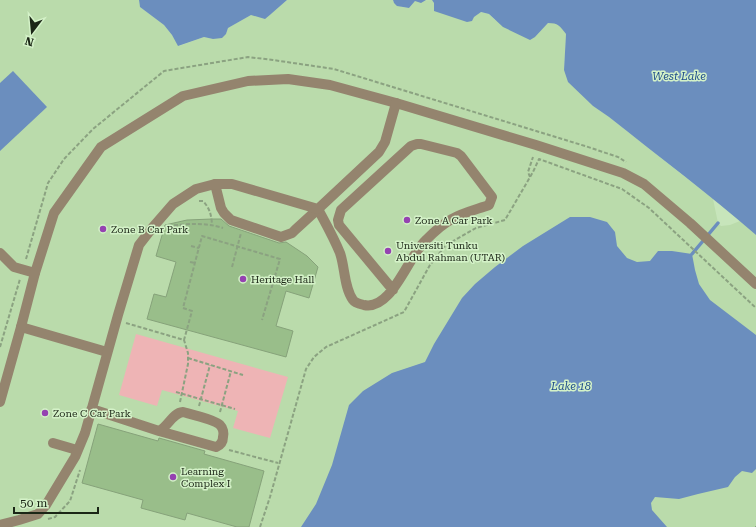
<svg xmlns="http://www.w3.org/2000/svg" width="756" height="527" font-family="'Roboto Serif',serif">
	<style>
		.built { fill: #badbab }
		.green { fill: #eeb4b5 }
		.water { fill: #6b8ebe }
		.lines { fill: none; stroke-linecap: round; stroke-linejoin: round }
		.stream { stroke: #6b8ebe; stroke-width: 3.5 }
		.building { fill: #99be8a; stroke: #86a27a }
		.path { stroke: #8ba281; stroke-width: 2; stroke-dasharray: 4 2; stroke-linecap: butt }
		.minor { stroke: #94846e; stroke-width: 10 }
		.poi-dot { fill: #9542b1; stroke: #d4f2c8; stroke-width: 1.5 }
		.labels { text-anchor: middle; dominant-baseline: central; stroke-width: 3; stroke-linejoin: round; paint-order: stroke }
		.poi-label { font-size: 10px; fill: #1b2616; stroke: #d4f2c8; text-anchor: start }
		.water-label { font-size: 11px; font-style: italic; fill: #204e8b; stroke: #d4f2c8 }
	</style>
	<rect width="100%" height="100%" fill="#c7e5bb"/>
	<polygon class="built" points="0,0 139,0 140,7 164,25 172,35 179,46 204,37 213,39 226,34 228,28 251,15 271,14 287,0 393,0 394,3 402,7 409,8 415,1 432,0 434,3 474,17 480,12 489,14 495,20 535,37 548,23 556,23 561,27 566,34 564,70 581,94 593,106 609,117 713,199 718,223 721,226 730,225 740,221 756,235 756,527 0,527"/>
	<polygon class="green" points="136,334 288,377 270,438 233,428 238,411 162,390 157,406 119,395"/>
	<g class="water">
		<polygon points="139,0 287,0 271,14 265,19 251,15 228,28 226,34 222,38 213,39 204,37 178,46 172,35 164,25 140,7"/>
		<polygon points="393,0 426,0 421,3 415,1 409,8 397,6 394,3"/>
		<path d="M432 0H756V235C709 194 658 156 609 117L593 106 568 82 564 70 566 34C560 26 558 23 548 23L535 37 530 40 503 27 489 14 481 12 474 17 472 21 467 22 434 11V3Z"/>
		<polygon points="13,71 47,107 0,151 0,83"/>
		<polygon points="570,217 590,217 607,222 615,232 617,246 627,258 637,262 650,261 658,251 672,251 692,254 695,270 699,284 710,300 756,335 756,469 752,473 742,471 735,477 728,487 698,494 679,499 655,497 651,503 652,510 667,527 301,527 316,504 332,465 349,405 363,391 392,373 425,362 434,344 462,298 475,284 495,267 523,246"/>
	</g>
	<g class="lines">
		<polyline class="stream" points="692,254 718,223"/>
	</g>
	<g class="building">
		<polygon points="212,219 221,219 229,226 279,243 286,242 307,256 318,267 309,298 286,291 276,326 293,331 286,357 147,319 154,294 166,297 176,262 156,256 165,225 187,220"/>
		<polygon points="98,424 158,441 159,438 205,451 204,454 264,471 249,527 237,527 187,513 185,520 141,508 143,500 82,483"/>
	</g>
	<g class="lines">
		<g class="path">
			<polyline points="530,177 528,172 533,157"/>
			<path d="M199 201H203C210 209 211 214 212 224"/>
			<path d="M168 226C187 224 204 222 223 228"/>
			<polyline points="191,246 199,248"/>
			<polyline points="26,259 48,183 64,159 93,129 164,71 248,57 273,60 334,69 585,146 618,157 626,162"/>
			<polyline points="190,262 195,263"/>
			<polyline points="232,267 241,233"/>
			<polyline points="126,323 184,340 192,311 183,308 202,236 280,259 262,320"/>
			<polyline points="0,347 20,279"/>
			<polyline points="188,358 243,375"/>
			<polyline points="176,392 235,409"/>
			<polyline points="180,402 188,364 188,353 184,340"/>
			<polyline points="199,406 210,365"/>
			<polyline points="220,412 231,371"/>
			<polyline points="229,450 278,463"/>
			<polyline points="48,519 55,517 70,501 80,470"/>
			<polyline points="260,527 270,497 306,369 314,357 326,347 404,312 430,265 446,245 476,228 505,220 533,172 539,159 622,189 649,208 756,308"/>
			<polyline points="756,527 756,526"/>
		</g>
		<g class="minor">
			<path d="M215 184 221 208 224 213 231 220 281 237 292 233 295 230 318 209C326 224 334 238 340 253 345 267 344 288 353 300 355 303 360 304 364 305 392 311 408 256 426 240 433 233 444 223 452 219 462 213 478 209 489 205L492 197 461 156 457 153 421 144H417L411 146 341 210 338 220 339 225 393 290"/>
			<polyline points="0,253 14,267 35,273"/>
			<polyline points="21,327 107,352"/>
			<polyline points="0,402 21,327 35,273 54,213 101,147 183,96 248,81 288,79 330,85 396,103 536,145 623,173 644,184 690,223 756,284"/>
			<path d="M91 410 98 411 159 431 216 447C221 445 223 442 223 437 224 433 223 428 220 425 216 420 190 414 183 412 172 413 169 426 159 431"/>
			<polyline points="53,443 77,450"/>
			<polyline points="0,525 19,520 38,514 46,505 75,457 85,433 118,315 139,245 153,227 173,204 196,189 215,184 232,184 318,209 379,152 385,142 396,103"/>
		</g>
	</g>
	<g class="poi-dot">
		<circle cx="407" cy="220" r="4"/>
		<circle cx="103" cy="229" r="4"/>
		<circle cx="388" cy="251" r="4"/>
		<circle cx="243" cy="279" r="4"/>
		<circle cx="45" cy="413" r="4"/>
		<circle cx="173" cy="477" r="4"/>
	</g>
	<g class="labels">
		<g class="poi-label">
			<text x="415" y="220">Zone A Car Park</text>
			<text x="111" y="229">Zone B Car Park</text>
			<text x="396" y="245">Universiti Tunku<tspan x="396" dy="12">Abdul Rahman (UTAR)</tspan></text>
			<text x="251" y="279">Heritage Hall</text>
			<text x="53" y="413">Zone C Car Park</text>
			<text x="181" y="471">Learning<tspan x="181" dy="12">Complex I</tspan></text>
		</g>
		<g class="water-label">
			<text x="679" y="76">West Lake</text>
			<text x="571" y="386">Lake 18</text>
		</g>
	</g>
	<g transform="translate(32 32) rotate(196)" stroke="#d4f2c8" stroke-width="3" paint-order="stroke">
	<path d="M0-3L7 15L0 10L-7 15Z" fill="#1b2616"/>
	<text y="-6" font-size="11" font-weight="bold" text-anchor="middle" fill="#1b2616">N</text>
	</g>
	<path d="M14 507v6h84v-6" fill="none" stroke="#1b2616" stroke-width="2"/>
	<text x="20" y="507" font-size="12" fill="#1b2616" stroke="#d4f2c8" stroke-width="3" paint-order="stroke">50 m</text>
</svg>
